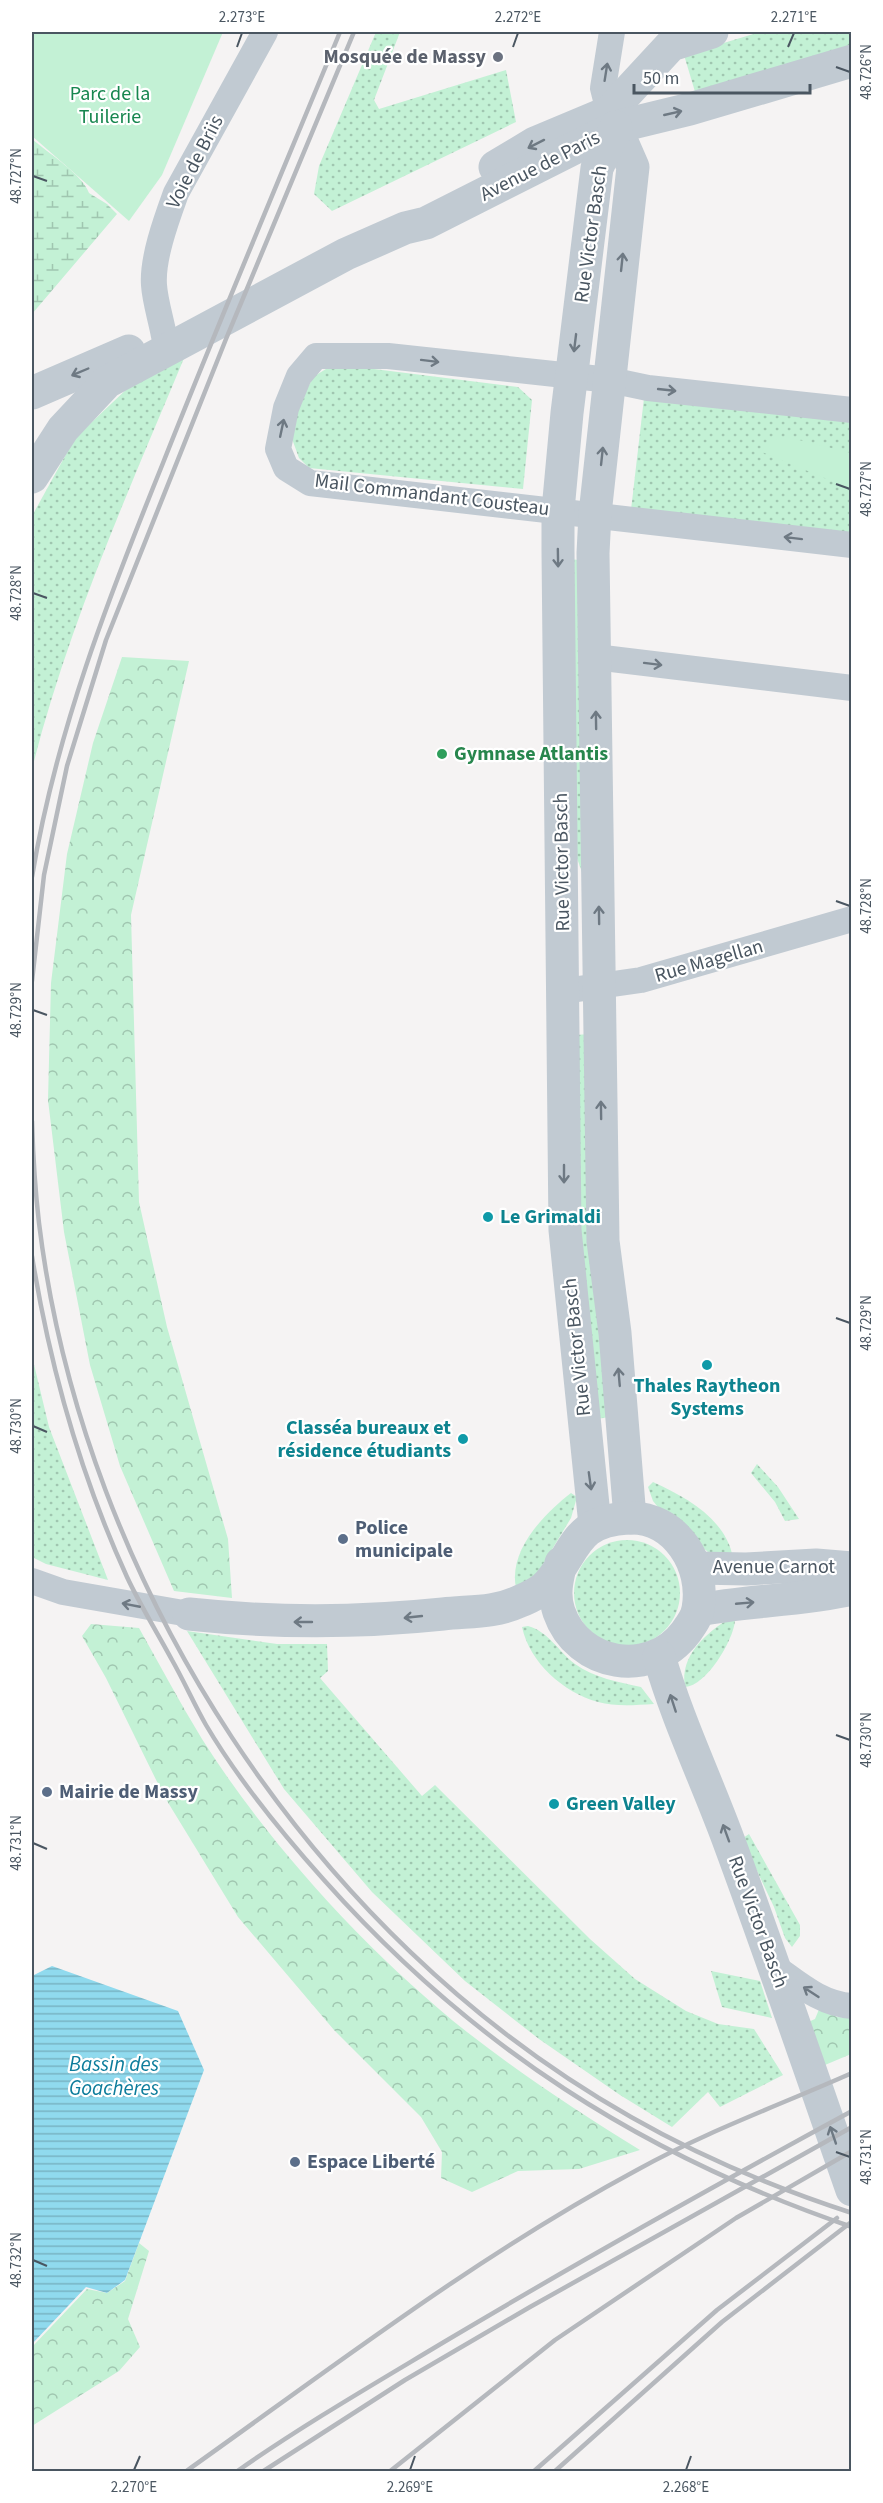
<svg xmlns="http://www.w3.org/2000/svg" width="883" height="2503" font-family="'Source Sans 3',sans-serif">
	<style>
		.grass { fill: url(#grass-dots) }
		.forest { fill: url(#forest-crowns) }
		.wetland { fill: url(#wetland-marsh) }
		.green { fill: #c3f1d5 }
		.water { fill: url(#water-rules) }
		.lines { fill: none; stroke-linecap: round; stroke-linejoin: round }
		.minor { stroke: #c1cad2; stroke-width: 26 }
		.tertiary { stroke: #c1cad2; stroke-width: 33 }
		.rail { stroke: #b5b8bd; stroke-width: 4.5 }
		.oneway { stroke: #6e7983 }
		.ticks { fill: none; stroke: #4a5661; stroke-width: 2 }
		.worship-dot { fill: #6b7280; stroke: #fff; stroke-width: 2 }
		.leisure-dot { fill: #2e9e5b; stroke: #fff; stroke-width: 2 }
		.culture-dot { fill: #0f9aa8; stroke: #fff; stroke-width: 2 }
		.service-dot { fill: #5c6f8a; stroke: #fff; stroke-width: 2 }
		.labels { text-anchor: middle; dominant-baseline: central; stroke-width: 4.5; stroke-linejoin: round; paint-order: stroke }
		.worship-label { font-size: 20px; font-weight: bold; fill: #5b616d; stroke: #fff; text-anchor: end }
		.park-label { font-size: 20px; fill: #17864f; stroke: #fff }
		.street-label { font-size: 20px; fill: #4a5661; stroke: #fff }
		.leisure-label { font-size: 20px; font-weight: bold; fill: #27864d; stroke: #fff; text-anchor: start }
		.culture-label { font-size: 20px; font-weight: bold; fill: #0d838f; stroke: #fff; text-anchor: start }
		.service-label { font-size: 20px; font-weight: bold; fill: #4e5e75; stroke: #fff; text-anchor: start }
		.water-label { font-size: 21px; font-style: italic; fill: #0c7c9b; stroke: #fff }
		.neatline { fill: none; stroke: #4a5661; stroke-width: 2 }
		.ticks-label { font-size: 15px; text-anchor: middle; fill: #4a5661 }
	</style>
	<defs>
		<pattern id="grass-dots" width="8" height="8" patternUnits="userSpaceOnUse" patternTransform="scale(1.5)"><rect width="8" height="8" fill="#c3f1d5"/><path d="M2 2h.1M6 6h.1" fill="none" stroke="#a0c6b0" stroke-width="1.8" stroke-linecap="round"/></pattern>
		<pattern id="forest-crowns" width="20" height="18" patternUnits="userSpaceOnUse" patternTransform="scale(1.5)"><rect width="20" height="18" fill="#c3f1d5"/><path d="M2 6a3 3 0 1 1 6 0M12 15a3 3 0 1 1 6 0" fill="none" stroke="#a0c6b0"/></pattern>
		<pattern id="wetland-marsh" width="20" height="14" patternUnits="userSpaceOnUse" patternTransform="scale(1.5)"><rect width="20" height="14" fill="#c3f1d5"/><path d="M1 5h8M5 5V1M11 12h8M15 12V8" fill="none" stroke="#a0c6b0"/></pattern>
		<pattern id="water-rules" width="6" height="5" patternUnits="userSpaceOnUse" patternTransform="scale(1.5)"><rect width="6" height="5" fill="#90daee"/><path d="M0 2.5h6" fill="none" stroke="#78b4c4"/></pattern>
	</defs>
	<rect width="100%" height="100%" fill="#f5f3f3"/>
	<g class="grass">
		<polygon points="376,32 400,32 374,100 379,109 506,70 516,122 332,211 314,194 319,166"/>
		<polygon points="760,32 851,32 851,47 696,95 684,55"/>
		<path d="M187 351C130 488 68 625 32 769V516L75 438 131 385Z"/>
		<polygon points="334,364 518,387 532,400 523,489 309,468 299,458 291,436 299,406 313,377"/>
		<polygon points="644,398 851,422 851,534 631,510"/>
		<polygon points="571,559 578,560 583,875 574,850"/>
		<polygon points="589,1034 610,1417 596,1419 579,1249 576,1035"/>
		<polygon points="32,1356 49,1427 108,1580 46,1564 32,1557"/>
		<polygon points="757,1464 778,1487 799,1519 785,1521 775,1502 751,1473"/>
		<path d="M653 1482C686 1497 726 1519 733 1558L708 1552 666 1517 653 1501 648 1487Z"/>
		<path d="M571 1493 577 1497 571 1518 539 1571 533 1579 516 1588C508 1550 545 1513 571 1493Z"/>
		<circle cx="627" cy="1593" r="53"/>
		<path d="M730 1618 735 1621C733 1641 706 1686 685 1687 679 1656 706 1633 730 1618Z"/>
		<path d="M528 1626C549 1632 558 1651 575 1664 594 1678 619 1682 641 1687L654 1704C635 1705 616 1707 598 1702 563 1692 530 1663 522 1627Z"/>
		<polygon points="187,1631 277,1644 327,1644 328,1671 320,1678 422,1796 435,1785 590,1939 635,1979 686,2011 718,2024 754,2029 783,2075 720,2107 708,2092 672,2127 620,2095 539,2039 465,1981 372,1892 284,1789"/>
		<polygon points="749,1834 800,1925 800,1936 792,1947 785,1938 774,1907 743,1841 743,1838"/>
		<polygon points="711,1971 760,1981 772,2018 722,2007"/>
	</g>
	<g class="forest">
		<polygon points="122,657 189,661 131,915 139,1202 167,1327 228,1539 232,1598 174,1591 120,1466 90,1365 64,1232 48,1100 51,983 67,854 93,743"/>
		<path d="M91 1624 139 1628C160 1665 180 1703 202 1739 269 1845 369 1954 467 2032 522 2075 580 2113 640 2150L579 2169 518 2171 472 2192 441 2178 442 2152 421 2117 334 2030 238 1917 164 1796 106 1678 82 1636Z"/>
		<polygon points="820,2007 837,2017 851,2018 851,2054 825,2065 806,2023 815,2019"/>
		<polygon points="139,2243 149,2251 128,2319 140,2347 119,2371 32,2426 32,2347 87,2289 107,2293 125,2281"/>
	</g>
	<path class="wetland" d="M32 139C47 152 83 175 89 193L107 204 117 214 32 314Z"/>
	<g class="green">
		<polygon points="32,32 223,32 162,175 129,221 32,136"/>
		<polygon points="787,437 851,453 851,489 762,452 767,441"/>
	</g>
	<polygon class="water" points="52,1966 178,2011 204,2070 125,2280 107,2293 86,2287 32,2344 32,1976"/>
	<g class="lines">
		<g class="minor">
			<polyline points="609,112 603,88 612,32"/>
			<path d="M164 336C161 319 155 301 154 285 152 258 167 218 176 193L265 32"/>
			<polyline points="852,410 648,388 610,380 388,356 316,356 299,376 286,408 278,449 286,468 310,483 852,545"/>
			<polyline points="595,657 852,688"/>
			<polyline points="564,991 641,980 852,919"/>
			<polyline points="32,1581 63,1592 189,1614"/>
			<path d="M775 1967C799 1984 821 2004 852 2006"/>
		</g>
		<g class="tertiary">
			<polyline points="609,112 633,167 595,514 593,553 603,1241 615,1333 630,1518"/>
			<polyline points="495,167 535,143 609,112 671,45 712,32"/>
			<polyline points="32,393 129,351"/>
			<polyline points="32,477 63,429 107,382 346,254 405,228 426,223 616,127 690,109 852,61"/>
			<polyline points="595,1525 565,1230 558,551 558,510 567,413 597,168 616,127"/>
			<polyline points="697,1568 746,1569 816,1565 852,1568"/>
			<path d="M698 1610C749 1600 801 1601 852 1589"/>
			<path d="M189 1614C274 1623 357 1623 443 1614 468 1611 494 1613 518 1602 528 1598 542 1592 549 1583 577 1550 574 1521 628 1518 676 1516 706 1566 698 1609 697 1617 691 1625 686 1632 651 1679 578 1667 559 1612 553 1595 557 1579 561 1563"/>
			<path d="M659 1656C677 1719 705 1777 728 1839 771 1955 811 2073 852 2190"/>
		</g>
		<g class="rail">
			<path d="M32 877C56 732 108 599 163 463 220 319 281 175 340 32"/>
			<polyline points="32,981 44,875 67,766 106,640 226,339 354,32"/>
			<path d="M32 1121C33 1155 35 1189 39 1223 83 1584 313 1937 631 2117 701 2157 775 2188 852 2213"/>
			<path d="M32 1256C50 1367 80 1474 127 1577 140 1605 157 1632 172 1660 184 1681 194 1704 206 1725 239 1781 281 1832 324 1880 472 2046 641 2155 852 2227"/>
			<path d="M185 2472C333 2367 477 2256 637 2170 705 2132 780 2105 852 2073"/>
			<path d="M236 2472C303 2425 374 2384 444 2342 578 2262 714 2186 852 2111"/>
			<polyline points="262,2472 405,2380 530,2307 852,2127"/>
			<polyline points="389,2472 555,2340 736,2218 852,2151"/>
			<polyline points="533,2472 717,2310 837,2218"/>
			<polyline points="554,2472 722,2322 850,2223"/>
		</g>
	</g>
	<defs><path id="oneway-shaft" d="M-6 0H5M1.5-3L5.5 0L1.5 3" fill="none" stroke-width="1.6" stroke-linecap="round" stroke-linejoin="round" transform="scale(1.5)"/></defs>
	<g class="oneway">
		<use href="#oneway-shaft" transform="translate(606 72) rotate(-81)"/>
		<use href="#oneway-shaft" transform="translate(673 113) rotate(-13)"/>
		<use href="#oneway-shaft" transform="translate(536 144) rotate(153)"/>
		<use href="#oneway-shaft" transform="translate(622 262) rotate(-84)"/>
		<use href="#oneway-shaft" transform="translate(575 343) rotate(97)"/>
		<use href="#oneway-shaft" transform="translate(430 361) rotate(7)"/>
		<use href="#oneway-shaft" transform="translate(80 372) rotate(157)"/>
		<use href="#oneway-shaft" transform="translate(667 390) rotate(6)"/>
		<use href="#oneway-shaft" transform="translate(282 428) rotate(-78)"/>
		<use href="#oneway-shaft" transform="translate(602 456) rotate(-84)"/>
		<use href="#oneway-shaft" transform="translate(793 538) rotate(-173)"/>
		<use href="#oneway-shaft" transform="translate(558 558) rotate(89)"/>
		<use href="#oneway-shaft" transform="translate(653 664) rotate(7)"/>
		<use href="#oneway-shaft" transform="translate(596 720) rotate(-91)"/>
		<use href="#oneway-shaft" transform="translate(599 915) rotate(-91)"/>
		<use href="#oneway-shaft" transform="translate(601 1110) rotate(-91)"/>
		<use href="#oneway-shaft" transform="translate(564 1174) rotate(90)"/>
		<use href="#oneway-shaft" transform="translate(619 1377) rotate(-95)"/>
		<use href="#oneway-shaft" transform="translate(590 1481) rotate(82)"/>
		<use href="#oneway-shaft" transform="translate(745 1603) rotate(-5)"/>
		<use href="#oneway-shaft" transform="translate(131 1605) rotate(-169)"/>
		<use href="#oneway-shaft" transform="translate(413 1617) rotate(174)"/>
		<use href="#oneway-shaft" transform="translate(303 1622) rotate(180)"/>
		<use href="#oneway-shaft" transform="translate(673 1703) rotate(-108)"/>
		<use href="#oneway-shaft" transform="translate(726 1833) rotate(-110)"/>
		<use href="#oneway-shaft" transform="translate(811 1992) rotate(-147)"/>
		<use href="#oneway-shaft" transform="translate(833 2135) rotate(-109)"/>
	</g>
	<path class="ticks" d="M237 47 242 33M513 47 518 33M788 47 794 33M836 67 850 72M33 176 47 181M836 484 850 489M33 593 47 598M836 901 850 906M33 1010 47 1015M836 1318 850 1323M33 1426 47 1432M836 1735 850 1740M33 1843 47 1849M836 2152 850 2157M33 2260 47 2266M134 2470 140 2456M410 2470 415 2456M686 2470 691 2456"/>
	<circle class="worship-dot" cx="498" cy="57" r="6"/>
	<circle class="leisure-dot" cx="442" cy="754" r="6"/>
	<g class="culture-dot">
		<circle cx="488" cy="1217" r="6"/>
		<circle cx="707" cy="1365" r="6"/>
		<circle cx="463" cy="1439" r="6"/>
		<circle cx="554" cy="1804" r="6"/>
	</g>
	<g class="service-dot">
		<circle cx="343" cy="1539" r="6"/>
		<circle cx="47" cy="1792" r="6"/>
		<circle cx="295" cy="2162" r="6"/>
	</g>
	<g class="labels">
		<g class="worship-label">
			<text x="486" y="57">Mosquée de Massy</text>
		</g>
		<g class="park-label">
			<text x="110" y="94">Parc de la<tspan x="110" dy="23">Tuilerie</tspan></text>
		</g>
		<g class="street-label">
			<text transform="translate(195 162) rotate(-63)">Voie de Briis</text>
			<text transform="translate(540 166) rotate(-27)">Avenue de Paris</text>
			<text transform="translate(591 234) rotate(-82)">Rue Victor Basch</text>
			<text transform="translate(432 495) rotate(7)">Mail Commandant Cousteau</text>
			<text transform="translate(562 862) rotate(-91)">Rue Victor Basch</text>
			<text transform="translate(709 961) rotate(-16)">Rue Magellan</text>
			<text transform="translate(577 1347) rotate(-96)">Rue Victor Basch</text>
			<text x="774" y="1567">Avenue Carnot</text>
			<text transform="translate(758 1922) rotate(70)">Rue Victor Basch</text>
		</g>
		<g class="leisure-label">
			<text x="454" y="754">Gymnase Atlantis</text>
		</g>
		<g class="culture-label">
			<text x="500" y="1217">Le Grimaldi</text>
			<text x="707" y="1386" text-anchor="middle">Thales Raytheon<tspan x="707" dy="23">Systems</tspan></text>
			<text x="451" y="1428" text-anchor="end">Classéa bureaux et<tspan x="451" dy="23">résidence étudiants</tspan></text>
			<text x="566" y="1804">Green Valley</text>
		</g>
		<g class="service-label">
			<text x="355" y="1528">Police<tspan x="355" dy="23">municipale</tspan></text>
			<text x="59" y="1792">Mairie de Massy</text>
			<text x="307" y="2162">Espace Liberté</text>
		</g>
		<g class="water-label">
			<text x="114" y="2064">Bassin des<tspan x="114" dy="24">Goachères</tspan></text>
		</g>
	</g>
	<rect width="883" height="2503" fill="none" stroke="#ffffff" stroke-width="66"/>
	<path d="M634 84v9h176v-9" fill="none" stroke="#4a5661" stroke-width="3"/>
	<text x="643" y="84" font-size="18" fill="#4a5661" stroke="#ffffff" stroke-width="4.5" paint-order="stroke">50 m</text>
	<rect x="33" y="33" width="817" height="2437" class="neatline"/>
	<g class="ticks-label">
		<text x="242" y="22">2.273°E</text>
		<text x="518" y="22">2.272°E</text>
		<text x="794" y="22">2.271°E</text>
		<text transform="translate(866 72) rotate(-90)" y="5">48.726°N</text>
		<text transform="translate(16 176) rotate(-90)" y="5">48.727°N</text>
		<text transform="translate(866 489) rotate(-90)" y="5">48.727°N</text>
		<text transform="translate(16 593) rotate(-90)" y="5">48.728°N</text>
		<text transform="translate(866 906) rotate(-90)" y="5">48.728°N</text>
		<text transform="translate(16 1010) rotate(-90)" y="5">48.729°N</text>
		<text transform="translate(866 1323) rotate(-90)" y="5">48.729°N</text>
		<text transform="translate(16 1426) rotate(-90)" y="5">48.730°N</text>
		<text transform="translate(866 1740) rotate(-90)" y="5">48.730°N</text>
		<text transform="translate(16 1843) rotate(-90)" y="5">48.731°N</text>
		<text transform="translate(866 2157) rotate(-90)" y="5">48.731°N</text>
		<text transform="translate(16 2260) rotate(-90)" y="5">48.732°N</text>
		<text x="134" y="2492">2.270°E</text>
		<text x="410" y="2492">2.269°E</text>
		<text x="686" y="2492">2.268°E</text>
	</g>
</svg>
